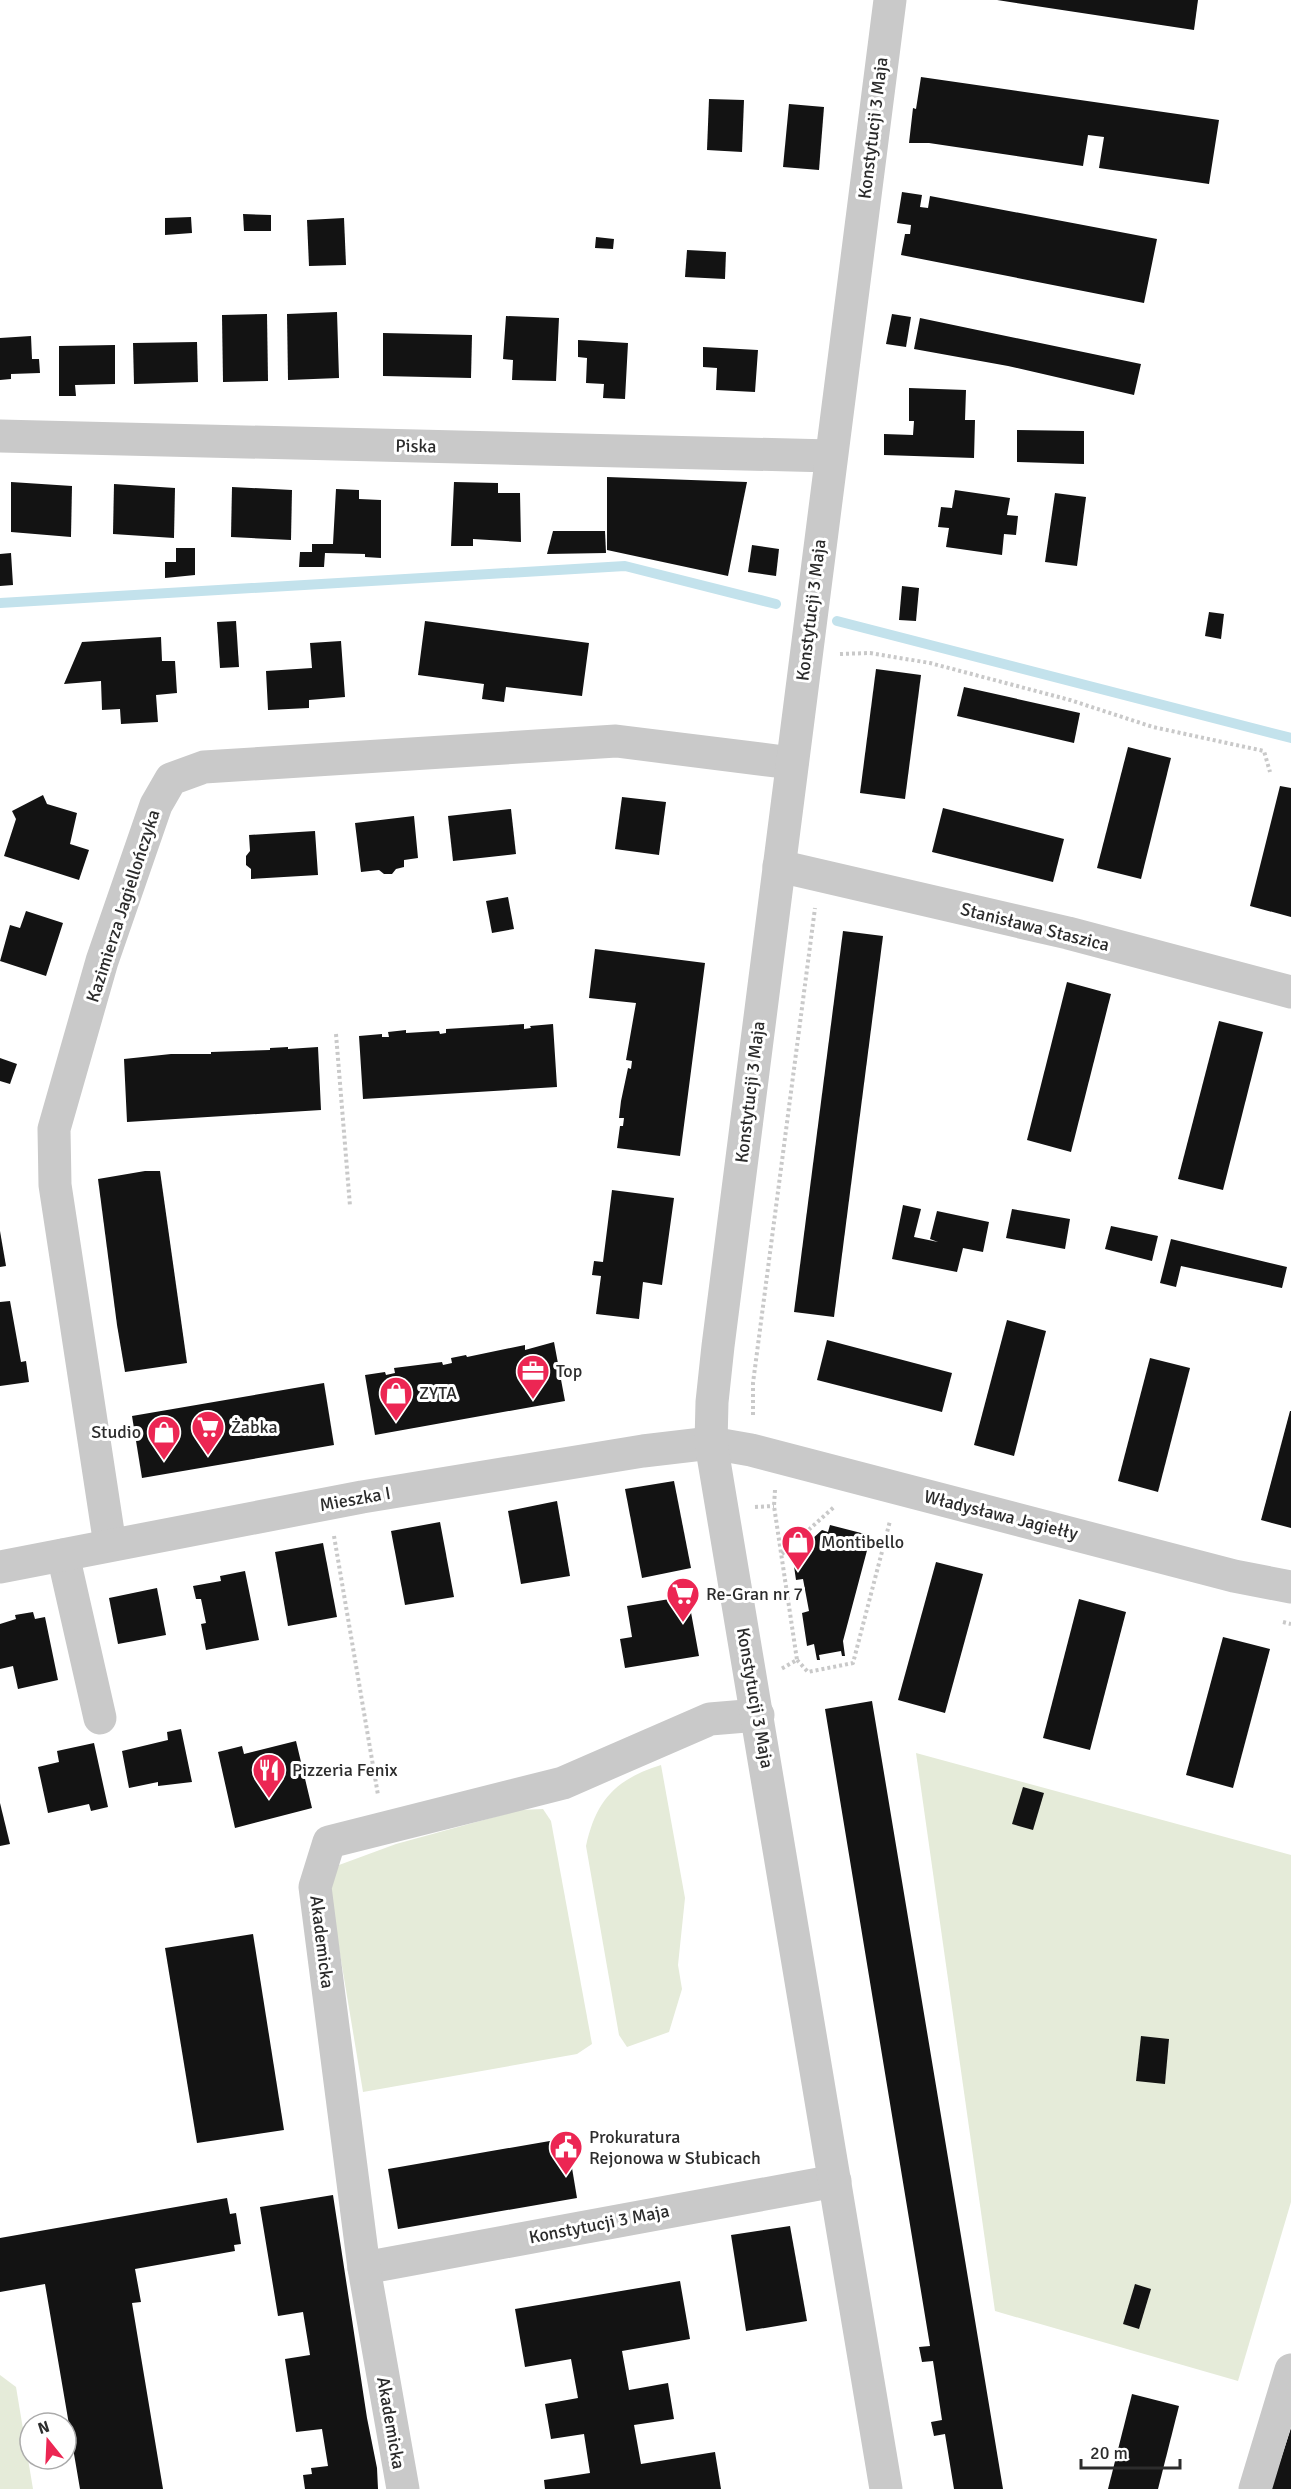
<svg xmlns="http://www.w3.org/2000/svg" width="1291" height="2489" font-family="Signika,sans-serif">
	<style>
		.green { fill: #e5ebd9 }
		.lines { fill: none; stroke-linecap: round; stroke-linejoin: round }
		.stream { stroke: #c3e2ec; stroke-width: 10 }
		.building { fill: #131313 }
		.path { stroke: #c9c9c9; stroke-width: 4; stroke-dasharray: 3 3; stroke-linecap: butt }
		.minor { stroke: #c9c9c9; stroke-width: 33 }
		.labels { text-anchor: middle; dominant-baseline: central; stroke-width: 6; stroke-linejoin: round; paint-order: stroke }
		.street-label { font-size: 18px; fill: #2c2c2c; stroke: #fff }
		.poi-label { font-size: 18px; fill: #2c2c2c; stroke: #fff; text-anchor: start }
	</style>
	<rect width="100%" height="100%" fill="#fff"/>
	<g class="green">
		<polygon points="916,1753 1291,1855 1291,2202 1238,2381 995,2311"/>
		<path d="M661 1765 685 1898 678 1965 682 1989 669 2032 627 2047 619 2035 586 1846C596 1800 616 1779 661 1765Z"/>
		<polygon points="543,1809 551,1821 592,2044 577,2054 363,2092 329,1888 339,1865 396,1844 520,1810"/>
		<polygon points="0,2375 16,2387 33,2489 0,2489"/>
	</g>
	<g class="lines">
		<g class="stream">
			<polyline points="0,603 625,566 776,604"/>
			<polyline points="837,621 1291,738"/>
		</g>
	</g>
	<g class="building">
		<polygon points="997,0 1198,0 1194,30"/>
		<polygon points="921,77 1219,120 1209,184 1099,168 1104,137 1088,135 1083,166 929,143 909,143 913,108 916,109"/>
		<polygon points="709,99 744,100 742,152 707,150"/>
		<polygon points="789,104 824,107 819,170 783,167"/>
		<polygon points="902,192 922,195 920,207 928,208 930,196 1157,239 1144,303 901,255 905,234 910,234 911,225 897,223"/>
		<polygon points="243,214 271,215 271,231 244,231"/>
		<polygon points="191,217 192,233 165,235 165,218"/>
		<polygon points="344,218 346,265 309,266 307,220"/>
		<polygon points="596,237 614,239 613,249 595,248"/>
		<polygon points="687,250 726,252 725,279 685,277"/>
		<polygon points="337,312 339,378 288,380 287,314"/>
		<polygon points="267,314 268,381 223,382 222,315"/>
		<polygon points="892,314 911,317 906,347 886,344"/>
		<polygon points="506,316 559,318 556,381 512,380 513,360 503,359"/>
		<polygon points="920,318 1141,364 1134,395 1008,366 914,349"/>
		<polygon points="383,333 472,335 471,378 383,376"/>
		<polygon points="31,336 32,359 39,359 40,373 11,374 11,379 0,380 0,338"/>
		<polygon points="578,340 628,343 625,399 603,398 604,384 586,383 587,358 578,357"/>
		<polygon points="197,342 198,382 134,384 133,343"/>
		<polygon points="115,345 115,384 75,385 76,396 59,396 59,346"/>
		<polygon points="703,347 758,350 755,392 716,390 717,368 703,367"/>
		<polygon points="909,388 966,390 965,420 975,420 974,458 884,455 884,434 913,435 914,421 909,421"/>
		<polygon points="1017,430 1084,431 1084,464 1017,462"/>
		<polygon points="607,477 747,482 728,576 607,550"/>
		<polygon points="11,482 72,486 71,537 11,532"/>
		<polygon points="454,482 498,483 498,493 520,493 521,542 473,539 473,546 451,546"/>
		<polygon points="114,484 175,488 174,538 113,534"/>
		<polygon points="232,487 292,490 291,540 231,537"/>
		<polygon points="336,489 359,490 359,499 381,500 381,558 365,557 365,554 325,553 324,567 299,567 300,552 312,552 312,544 333,544"/>
		<polygon points="955,490 1010,498 1007,515 1018,516 1016,535 1004,534 1002,555 946,547 949,528 938,527 941,507 952,508"/>
		<polygon points="1055,493 1086,497 1077,566 1045,562"/>
		<polygon points="553,531 605,531 606,553 547,554"/>
		<polygon points="752,545 779,549 776,576 748,572"/>
		<polygon points="176,548 195,548 195,575 165,578 165,562 176,562"/>
		<polygon points="11,553 13,585 0,586 0,554"/>
		<polygon points="902,586 919,588 916,621 899,620"/>
		<polygon points="1209,612 1224,614 1221,639 1205,636"/>
		<polygon points="236,621 239,667 220,668 217,622"/>
		<polygon points="425,621 589,643 582,696 506,687 504,702 482,699 484,684 418,675"/>
		<polygon points="161,637 162,661 175,661 177,693 156,695 158,722 121,724 120,709 102,710 101,681 64,684 82,642"/>
		<polygon points="341,641 345,697 309,700 309,708 268,710 266,671 312,668 310,643"/>
		<polygon points="876,669 921,675 905,799 860,793"/>
		<polygon points="964,687 1080,713 1074,743 957,716"/>
		<polygon points="1128,747 1171,758 1141,879 1097,868"/>
		<polygon points="1280,786 1291,788 1291,917 1250,906"/>
		<polygon points="43,795 47,804 77,813 70,844 89,850 79,880 4,856 16,819 12,811"/>
		<polygon points="622,797 666,802 659,855 615,849"/>
		<polygon points="943,808 1064,839 1053,882 932,852"/>
		<polygon points="511,809 516,854 453,861 448,816"/>
		<polygon points="414,816 418,858 404,860 404,867 396,869 392,874 384,874 379,870 361,872 355,823"/>
		<polygon points="315,831 318,875 251,879 251,869 246,865 246,856 250,851 249,835"/>
		<polygon points="508,897 514,929 492,933 486,901"/>
		<polygon points="26,911 63,923 46,976 0,961 10,925 20,928"/>
		<polygon points="843,931 883,936 834,1317 794,1312"/>
		<polygon points="595,949 705,963 680,1156 617,1148 620,1126 623,1126 624,1118 619,1118 621,1101 628,1068 631,1069 632,1061 626,1060 636,1003 589,998"/>
		<polygon points="1067,982 1111,994 1071,1152 1027,1140"/>
		<polygon points="1219,1021 1263,1032 1223,1190 1178,1179"/>
		<polygon points="524,1024 524,1029 531,1028 530,1026 553,1024 557,1087 363,1099 359,1036 382,1034 382,1037 389,1037 388,1032 406,1030 406,1033 439,1031 440,1034 446,1033 446,1029"/>
		<polygon points="288,1047 288,1049 318,1047 321,1110 127,1122 124,1059 171,1054 211,1054 211,1052 270,1050 270,1048"/>
		<polygon points="0,1058 17,1064 10,1084 0,1081"/>
		<polygon points="145,1171 160,1171 187,1363 125,1372 117,1325 98,1179"/>
		<polygon points="612,1190 674,1198 662,1285 643,1282 639,1319 596,1314 601,1276 592,1275 594,1261 603,1262"/>
		<polygon points="903,1205 921,1209 914,1237 938,1242 930,1239 937,1211 989,1222 983,1252 963,1248 957,1272 892,1259"/>
		<polygon points="1012,1209 1070,1219 1065,1249 1006,1238"/>
		<polygon points="1111,1226 1158,1236 1152,1261 1105,1249"/>
		<polygon points="0,1231 6,1266 0,1267"/>
		<polygon points="1171,1239 1287,1267 1282,1288 1181,1266 1176,1287 1160,1283"/>
		<polygon points="10,1301 21,1362 26,1361 29,1382 0,1386 0,1302"/>
		<polygon points="1007,1320 1046,1331 1014,1456 974,1445"/>
		<polygon points="827,1340 952,1373 942,1412 817,1380"/>
		<polygon points="554,1342 565,1401 375,1435 365,1375 385,1372 386,1375 395,1373 394,1368 442,1362 443,1365 452,1363 451,1358 466,1355 467,1357 525,1345 525,1350"/>
		<polygon points="1150,1358 1190,1368 1158,1492 1118,1481"/>
		<polygon points="324,1383 334,1445 142,1478 132,1416"/>
		<polygon points="1290,1411 1291,1411 1291,1528 1261,1520"/>
		<polygon points="674,1481 691,1568 642,1578 625,1489"/>
		<polygon points="557,1501 570,1576 521,1584 508,1511"/>
		<polygon points="440,1522 454,1597 405,1605 391,1531"/>
		<polygon points="830,1525 865,1534 863,1541 869,1543 843,1641 845,1656 842,1656 841,1651 819,1655 820,1660 817,1660 814,1644 807,1646 802,1613 809,1611 803,1579 796,1580 793,1559 800,1558 799,1551 822,1530 828,1532"/>
		<polygon points="323,1543 337,1617 288,1626 275,1552"/>
		<polygon points="936,1562 983,1574 945,1713 898,1700"/>
		<polygon points="245,1571 259,1640 206,1650 201,1624 206,1623 201,1599 196,1599 193,1586 221,1581 220,1576"/>
		<polygon points="157,1588 166,1635 118,1644 109,1598"/>
		<polygon points="688,1596 699,1656 625,1668 620,1639 632,1637 627,1606"/>
		<polygon points="1079,1599 1126,1612 1090,1750 1043,1738"/>
		<polygon points="33,1612 35,1619 45,1617 58,1680 18,1689 13,1666 0,1669 0,1624 16,1619 15,1615"/>
		<polygon points="1223,1637 1270,1649 1233,1788 1186,1775"/>
		<polygon points="872,1701 961,2236 1003,2489 954,2489 945,2434 934,2436 931,2422 942,2420 933,2361 922,2362 919,2347 930,2346 825,1709"/>
		<polygon points="181,1729 192,1782 158,1786 158,1782 129,1788 122,1751 168,1740 167,1732"/>
		<polygon points="296,1741 312,1808 235,1828 218,1752 242,1746 244,1754"/>
		<polygon points="94,1743 108,1807 91,1811 89,1804 48,1813 38,1767 59,1762 57,1751"/>
		<polygon points="1023,1787 1044,1793 1033,1830 1012,1824"/>
		<polygon points="0,1803 10,1844 0,1846"/>
		<polygon points="253,1934 284,2130 197,2143 165,1948"/>
		<polygon points="1141,2036 1169,2039 1165,2084 1136,2081"/>
		<polygon points="567,2138 577,2198 398,2229 388,2169"/>
		<polygon points="333,2195 367,2418 377,2468 378,2489 305,2489 303,2475 312,2474 311,2468 328,2466 322,2429 296,2432 285,2359 310,2355 303,2312 278,2316 260,2207"/>
		<polygon points="227,2198 230,2214 236,2213 241,2244 234,2245 235,2251 135,2269 141,2302 132,2303 163,2489 80,2489 45,2284 0,2292 0,2238"/>
		<polygon points="790,2226 807,2321 746,2331 731,2235"/>
		<polygon points="680,2281 690,2339 622,2351 629,2390 668,2383 674,2419 634,2425 641,2464 715,2452 721,2489 545,2489 544,2480 590,2473 584,2434 551,2439 545,2404 578,2398 571,2359 525,2367 515,2309"/>
		<polygon points="1135,2284 1151,2289 1139,2329 1123,2324"/>
		<polygon points="1132,2394 1179,2406 1158,2489 1108,2489"/>
		<polygon points="1291,2428 1291,2489 1271,2489"/>
	</g>
	<g class="lines">
		<g class="path">
			<polyline points="840,654 870,653 930,663 1070,700 1153,727 1264,751 1270,772"/>
			<polyline points="336,1034 350,1206"/>
			<polyline points="753,1415 753,1383 815,908"/>
			<polyline points="775,1490 774,1506 797,1660 781,1669"/>
			<polyline points="755,1507 774,1506"/>
			<polyline points="334,1536 378,1795"/>
			<polyline points="782,1554 834,1507"/>
			<polyline points="1283,1622 1291,1624"/>
			<polyline points="797,1660 808,1672 853,1663 890,1521"/>
		</g>
		<g class="minor">
			<polyline points="0,436 831,456"/>
			<polyline points="779,866 1068,933 1291,992"/>
			<polyline points="110,1545 55,1185 54,1129 102,961 156,805 171,779 204,767 616,741 792,763"/>
			<polyline points="63,1555 100,1718"/>
			<polyline points="0,1567 362,1497 643,1451 711,1443 751,1450 1234,1576 1291,1587"/>
			<polyline points="364,2268 835,2181"/>
			<polyline points="403,2489 364,2268 315,1887 329,1842 563,1783 710,1719 758,1715"/>
			<polyline points="886,2489 711,1443 712,1402 718,1346 890,0"/>
			<polyline points="1255,2489 1291,2370"/>
		</g>
	</g>
	<defs>
		<symbol id="office-pin" viewBox="-11 -11 22 30"><path d="M0 17L-7.5 6A9.5 9.5 0 1 1 7.5 6Z" fill="#ec2653" stroke="#fff"/><path d="M-6-3h4V-5.5h4V-3h4V5H-6ZM-1-4.5V-3h2v-1.5ZM-6 0V1H6V0Z" fill="#fff"/></symbol>
		<symbol id="shop-pin" viewBox="-11 -11 22 30"><path d="M0 17L-7.5 6A9.5 9.5 0 1 1 7.5 6Z" fill="#ec2653" stroke="#fff"/><path d="M-5-2.5h2.3a2.7 3.5 0 0 1 5.4 0H5L5.5 6h-11ZM-1.5-2.5h3a1.5 2.3 0 0 0-3 0Z" fill="#fff"/></symbol>
		<symbol id="supermarket-pin" viewBox="-11 -11 22 30"><path d="M0 17L-7.5 6A9.5 9.5 0 1 1 7.5 6Z" fill="#ec2653" stroke="#fff"/><path d="M-6-5.5h2.5l.6 2H6L4.5 2H-2.5L-4.4-4H-6ZM-1.5 3.2a1.3 1.3 0 1 0 .1 0ZM3 3.2a1.3 1.3 0 1 0 .1 0Z" fill="#fff"/></symbol>
		<symbol id="restaurant-pin" viewBox="-11 -11 22 30"><path d="M0 17L-7.5 6A9.5 9.5 0 1 1 7.5 6Z" fill="#ec2653" stroke="#fff"/><path d="M-5-6h1v4h1v-4h1v4h1v-4h1v5L-1.5 .5V6h-2V.5L-5-1ZM5-6V6H3V1.5H1.5Q1.5-4 5-6Z" fill="#fff"/></symbol>
		<symbol id="civic-pin" viewBox="-11 -11 22 30"><path d="M0 17L-7.5 6A9.5 9.5 0 1 1 7.5 6Z" fill="#ec2653" stroke="#fff"/><path d="M-.6-6.5H3V-4.5H.6V-3L4-1V1h2V6H-6V1h2V-1L-.6-3ZM-1.2 2.5V6h2.4V2.5Z" fill="#fff"/></symbol>
	</defs>
	<g fill-rule="evenodd">
		<use href="#office-pin" x="514" y="1352" width="38" height="52"/>
		<use href="#shop-pin" x="377" y="1374" width="38" height="52"/>
		<use href="#supermarket-pin" x="189" y="1408" width="38" height="52"/>
		<use href="#shop-pin" x="145" y="1413" width="38" height="52"/>
		<use href="#shop-pin" x="779" y="1523" width="38" height="52"/>
		<use href="#supermarket-pin" x="664" y="1575" width="38" height="52"/>
		<use href="#restaurant-pin" x="250" y="1751" width="38" height="52"/>
		<use href="#civic-pin" x="547" y="2128" width="38" height="52"/>
	</g>
	<g class="labels">
		<g class="street-label">
			<text transform="translate(873 128) rotate(-83)">Konstytucji 3 Maja</text>
			<text transform="translate(416 446) rotate(1)">Piska</text>
			<text transform="translate(811 610) rotate(-83)">Konstytucji 3 Maja</text>
			<text transform="translate(123 906) rotate(-72)">Kazimierza Jagiellończyka</text>
			<text transform="translate(1035 927) rotate(14)">Stanisława Staszica</text>
			<text transform="translate(750 1092) rotate(-83)">Konstytucji 3 Maja</text>
			<text transform="translate(355 1499) rotate(-10)">Mieszka I</text>
			<text transform="translate(1001 1515) rotate(14)">Władysława Jagiełły</text>
			<text transform="translate(755 1698) rotate(80)">Konstytucji 3 Maja</text>
			<text transform="translate(322 1942) rotate(83)">Akademicka</text>
			<text transform="translate(599 2224) rotate(-11)">Konstytucji 3 Maja</text>
			<text transform="translate(391 2423) rotate(80)">Akademicka</text>
		</g>
		<g class="poi-label">
			<text x="556" y="1371">Top</text>
			<text x="419" y="1393">ZYTA</text>
			<text x="231" y="1427">Żabka</text>
			<text x="141" y="1432" text-anchor="end">Studio</text>
			<text x="821" y="1542">Montibello</text>
			<text x="706" y="1594">Re-Gran nr 7</text>
			<text x="292" y="1770">Pizzeria Fenix</text>
			<text x="589" y="2137">Prokuratura<tspan x="589" dy="21">Rejonowa w Słubicach</tspan></text>
		</g>
	</g>
	<g transform="translate(48 2441) rotate(342)"><circle r="28" fill="#ffffff" stroke="#ababab" stroke-width="1.5"/>
	<path d="M0-4.5L10 22L0 15L-10 22Z" fill="#ec2653"/>
	<text y="-9" font-size="16" font-weight="bold" text-anchor="middle" fill="#2c2c2c">N</text>
	</g>
	<path d="M1081 2459v9h99v-9" fill="none" stroke="#2c2c2c" stroke-width="3"/>
	<text x="1090" y="2459" font-size="18" fill="#2c2c2c" stroke="#ffffff" stroke-width="4.5" paint-order="stroke">20 m</text>
</svg>
